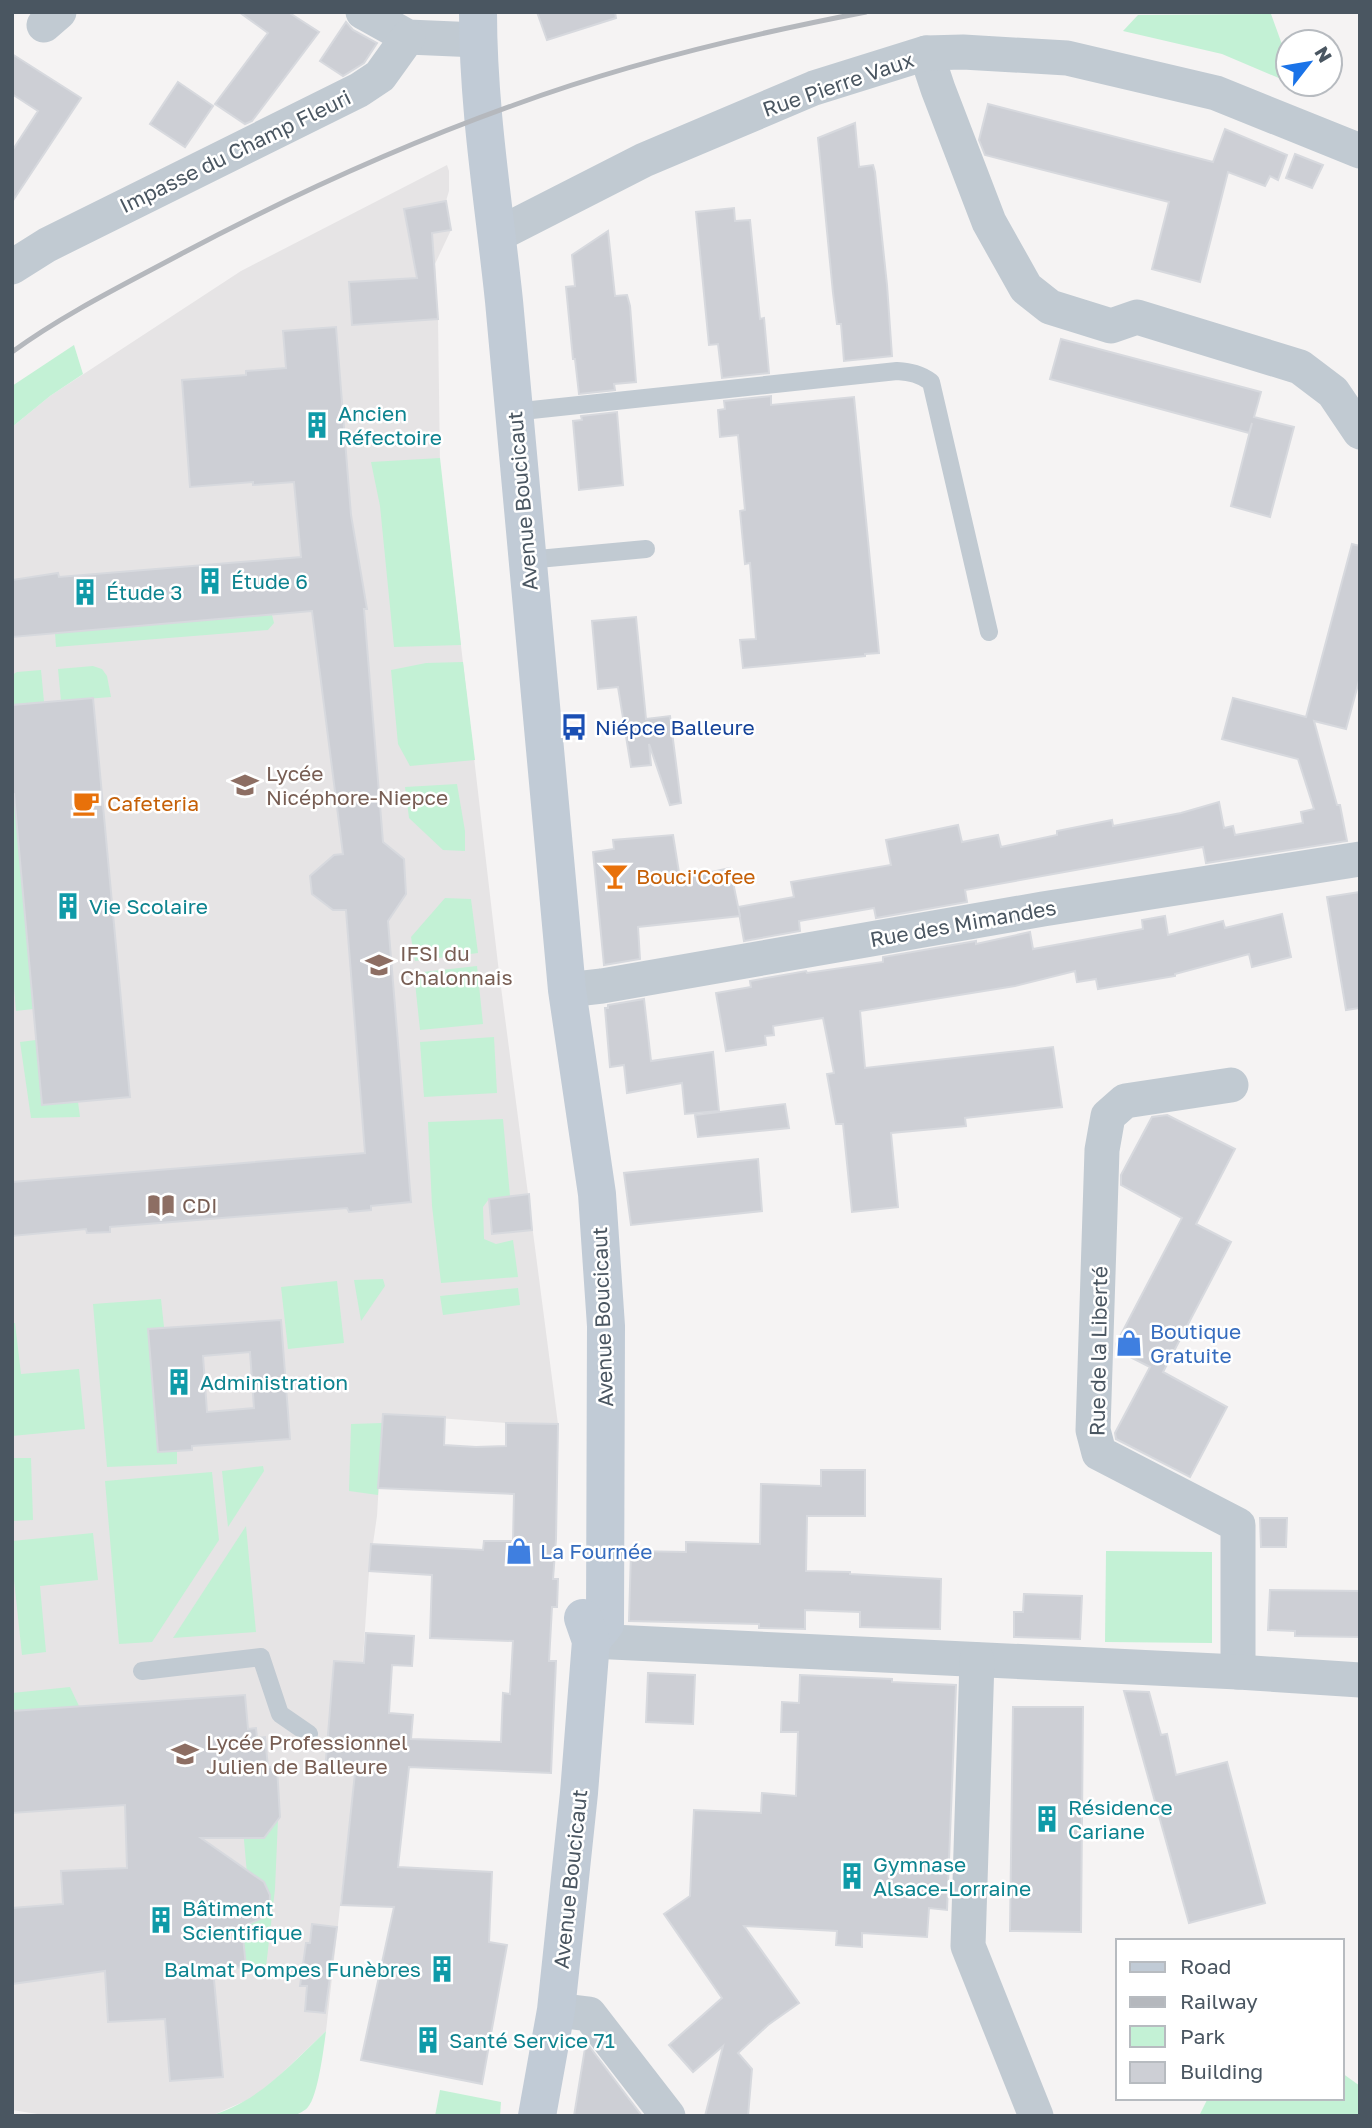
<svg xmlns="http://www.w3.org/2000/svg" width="1372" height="2128" font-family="'Golos Text',sans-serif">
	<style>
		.education { fill: #e6e4e5 }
		.green { fill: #c3f1d5 }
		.building { fill: #cdcfd5; stroke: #d7d9de; stroke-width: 2; fill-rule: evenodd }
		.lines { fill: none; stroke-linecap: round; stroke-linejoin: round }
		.lane { stroke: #c1cad2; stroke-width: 18 }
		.street { stroke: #c1cad2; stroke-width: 35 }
		.secondary { stroke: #c1cbd6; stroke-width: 38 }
		.rail { stroke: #b5b8bd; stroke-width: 5 }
		.labels { text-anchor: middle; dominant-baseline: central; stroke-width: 5; stroke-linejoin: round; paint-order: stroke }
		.street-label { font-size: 21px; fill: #4a5661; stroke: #fff }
		.culture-label { font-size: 21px; fill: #0d838f; stroke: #fff; text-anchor: start }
		.transit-label { font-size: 21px; fill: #164399; stroke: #fff; text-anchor: start }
		.education-label { font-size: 21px; fill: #785e54; stroke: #fff; text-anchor: start }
		.food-label { font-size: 21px; fill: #c56008; stroke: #fff; text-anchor: start }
		.shop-label { font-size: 21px; fill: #366cbe; stroke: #fff; text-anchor: start }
	</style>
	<rect width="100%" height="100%" fill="#f5f3f3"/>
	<polygon class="education" points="447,165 449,171 449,191 446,201 451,230 435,264 438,319 440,465 498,964 558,1424 506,1423 383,1414 377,1516 369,1571 355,1773 326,2031 278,2077 252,2098 213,2115 50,2116 12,2110 12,427 50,396 241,271"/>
	<g class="green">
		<polygon points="1271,14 1288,61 1288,82 1222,54 1123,31 1138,15"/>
		<polygon points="74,345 83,374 50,396 12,427 12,386"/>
		<polygon points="440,458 461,645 394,647 380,506 371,462"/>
		<polygon points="272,615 274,623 268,630 56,647 55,633"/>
		<polygon points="463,662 475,760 410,766 398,744 391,670 426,663"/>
		<polygon points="93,666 102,669 107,676 111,697 61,701 58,669"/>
		<polygon points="41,670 44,702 12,705 12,675 17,672"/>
		<polygon points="457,784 465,831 465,851 443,850 409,818 405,787"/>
		<polygon points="12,794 14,794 33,1009 16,1011 12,965"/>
		<polygon points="445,898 471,899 478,953 415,961 411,937"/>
		<polygon points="477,966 483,1024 420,1030 414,973"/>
		<polygon points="494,1037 497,1093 424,1097 420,1042"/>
		<polygon points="36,1040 42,1105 78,1102 80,1117 31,1118 20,1042"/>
		<polygon points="503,1119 510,1196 489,1199 483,1207 484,1239 496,1244 513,1240 518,1277 441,1283 432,1206 428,1122"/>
		<polygon points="383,1279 385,1286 361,1321 354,1280"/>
		<polygon points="337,1281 344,1343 288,1349 281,1287"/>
		<polygon points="518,1288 520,1305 443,1315 440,1296"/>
		<polygon points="161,1299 164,1327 148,1329 158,1451 177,1450 177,1464 107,1467 93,1304"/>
		<polygon points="12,1323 15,1323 21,1374 79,1369 85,1429 12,1436"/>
		<polygon points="382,1423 378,1495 349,1491 351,1424"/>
		<polygon points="12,1458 31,1458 33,1520 12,1521"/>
		<polygon points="263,1466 264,1471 228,1527 222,1471"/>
		<polygon points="212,1472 219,1540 152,1642 119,1644 105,1481"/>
		<polygon points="246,1526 256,1632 173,1638"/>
		<polygon points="93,1533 98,1580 40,1586 46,1652 22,1655 12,1561 12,1541"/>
		<polygon points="1106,1551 1212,1552 1212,1643 1105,1642"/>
		<polygon points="70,1687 79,1706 12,1711 12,1693"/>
		<path d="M242 1818 278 1819 275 1889 266 1967H246L242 1925 260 1919 266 1914C270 1894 271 1878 247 1874Z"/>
		<path d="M326 2031C324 2047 318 2096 308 2107 305 2111 299 2113 294 2116H208C257 2104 291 2064 326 2031Z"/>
		<polygon points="1342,2073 1360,2086 1360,2116 1199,2116 1208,2098 1342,2098"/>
		<polygon points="440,2090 501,2102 500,2116 435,2116"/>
	</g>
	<g class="building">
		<polygon points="239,12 288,12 319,32 252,121 245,124 215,104 268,33"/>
		<polygon points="537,12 615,12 616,18 547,40"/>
		<polygon points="346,22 353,30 377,43 364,63 343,76 320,61"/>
		<polygon points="12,54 81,98 12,202 12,151 38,111 12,94"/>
		<polygon points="178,82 213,106 185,147 150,124"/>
		<polygon points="988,104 1213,162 1225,129 1287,155 1278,180 1270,176 1265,186 1228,172 1200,282 1152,269 1169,202 985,155 979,140"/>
		<polygon points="855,123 859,167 873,165 875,172 887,285 892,356 844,361 841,324 837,324 833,293 818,138"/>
		<polygon points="1295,154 1323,165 1312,188 1286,178"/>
		<polygon points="446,201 451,230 432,233 438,319 352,325 349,282 417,278 404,209"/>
		<polygon points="734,208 735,221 750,220 760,319 764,318 769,373 722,378 718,344 709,345 696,212"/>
		<polygon points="608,231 615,296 627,295 630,306 636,382 614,384 615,390 579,394 575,359 573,359 566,287 575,286 572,255"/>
		<polygon points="336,327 351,515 367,609 364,609 383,842 404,859 406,894 388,921 411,1202 371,1206 371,1210 349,1212 347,1208 110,1227 110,1232 87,1233 86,1229 12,1236 12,1182 365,1153 346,910 333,910 312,894 310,876 334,855 343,854 312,611 12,637 12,580 58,573 59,577 301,557 294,482 253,485 253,482 190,487 182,380 246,375 246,371 286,368 283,331"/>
		<polygon points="1061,339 1261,392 1254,417 1294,427 1270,517 1231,506 1252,423 1249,433 1050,379"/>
		<polygon points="771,396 771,405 854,397 879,653 865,654 865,656 743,668 740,640 756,639 750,563 745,564 740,511 745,510 738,435 720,437 718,410 725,409 724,401"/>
		<polygon points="617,412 623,485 579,490 573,421 582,420 581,416"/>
		<polygon points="1352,544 1360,546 1360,677 1346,729 1314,721 1337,805 1340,805 1347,841 1206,863 1203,847 965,890 967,902 876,918 874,908 799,921 800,931 744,941 738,907 794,897 791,882 891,865 886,840 958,825 962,842 998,835 1001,847 1057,835 1057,831 1112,820 1113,826 1181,813 1219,802 1224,828 1233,826 1235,835 1303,823 1301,812 1314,809 1298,759 1222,739 1233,698 1306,717"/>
		<polygon points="636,617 646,719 670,716 681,803 670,805 649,744 651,765 631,767 618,687 598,689 592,621"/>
		<polygon points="93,698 130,1097 42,1105 14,794 12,794 12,705"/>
		<polygon points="673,835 680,879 730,868 740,916 638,927 640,959 604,965 593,852 614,849 613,840"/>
		<polygon points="1360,892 1360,1008 1346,1010 1327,897"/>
		<polygon points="1282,914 1291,957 1252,967 1249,954 1175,974 1175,976 1098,989 1096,979 1077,982 1075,971 1015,986 860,1011 865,1068 1053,1047 1062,1107 965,1118 966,1126 891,1133 898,1207 852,1212 843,1124 836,1124 827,1074 834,1073 823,1018 773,1026 774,1035 765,1036 766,1045 726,1051 716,993 751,987 750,981 806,971 807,973 883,962 883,957 976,941 976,944 1030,932 1033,949 1143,929 1142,920 1165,916 1168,935 1223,921 1225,928"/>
		<polygon points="644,999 651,1061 713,1052 719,1111 685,1114 682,1083 627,1093 624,1065 610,1067 605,1008 608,1008 608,1005"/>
		<polygon points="785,1104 789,1128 698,1137 695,1115"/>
		<polygon points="1167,1115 1235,1149 1196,1224 1231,1242 1163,1372 1227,1407 1190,1477 1116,1439 1115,1433 1150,1367 1116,1350 1116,1344 1182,1218 1121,1185 1121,1175 1152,1117"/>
		<polygon points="758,1159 762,1211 631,1225 624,1173"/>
		<polygon points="529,1194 532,1230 492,1234 489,1199"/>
		<path d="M281 1320 290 1439 192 1446V1450L158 1452 148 1329ZM250 1352 254 1408 207 1412 203 1356Z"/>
		<polygon points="383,1414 445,1417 444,1445 476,1447 506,1446 506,1423 558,1424 556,1539 553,1579 558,1579 557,1607 552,1607 549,1661 556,1661 551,1773 409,1767 398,1867 492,1872 489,1942 507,1945 482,2084 361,2060 394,1907 341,1905 355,1773 325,1771 334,1661 364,1663 366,1633 414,1636 412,1666 392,1665 389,1713 413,1715 411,1739 501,1742 503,1693 510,1694 513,1641 430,1638 432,1575 369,1571 371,1544 483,1550 484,1541 513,1541 514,1494 378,1488"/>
		<polygon points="821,1470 865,1470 865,1516 807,1516 806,1571 850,1572 850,1574 941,1579 940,1629 860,1627 860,1612 805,1610 805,1629 759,1628 759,1624 629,1621 631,1551 686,1552 686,1542 760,1544 761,1484 821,1486"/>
		<polygon points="1260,1518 1287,1518 1286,1547 1261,1547"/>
		<polygon points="1270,1590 1360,1591 1360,1637 1295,1636 1295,1631 1268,1630"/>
		<polygon points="1024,1594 1082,1596 1080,1639 1014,1637 1014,1612 1023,1612"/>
		<polygon points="648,1673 695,1675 693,1724 646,1722"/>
		<polygon points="800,1675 892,1679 892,1682 956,1685 947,1910 929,1908 927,1937 862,1933 862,1947 836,1945 837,1931 744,1926 799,2003 768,2025 738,2053 752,2069 748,2116 705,2116 723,2046 693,2072 669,2045 722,1998 664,1914 690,1896 694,1810 761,1813 762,1793 796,1796 798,1732 781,1732 782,1702 799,1703"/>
		<polygon points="1124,1691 1149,1692 1161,1735 1167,1734 1176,1775 1227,1762 1265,1903 1189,1923"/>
		<polygon points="245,1695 248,1729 256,1728 257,1738 265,1737 268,1767 277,1767 280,1817 264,1838 201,1838 264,1882 270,1895 269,1912 260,1919 242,1927 246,1967 213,1969 223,2077 170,2081 165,2019 108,2022 105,1971 12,1984 12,1908 63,1904 61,1871 127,1868 125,1805 12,1813 12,1711"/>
		<polygon points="1013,1707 1083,1707 1081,1932 1010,1931"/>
		<polygon points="312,1924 337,1927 325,2013 305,2011 307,1986 300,1986 306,1943 310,1943"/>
		<polygon points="586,2042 642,2116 574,2116"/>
	</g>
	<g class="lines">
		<g class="lane">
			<path d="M513 412 897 371C911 372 920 374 931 382L989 632"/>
			<polyline points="527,560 646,549"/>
			<polyline points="142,1671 261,1657 280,1714 309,1734"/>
		</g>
		<g class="street">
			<polyline points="363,12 408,37 478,40"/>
			<polyline points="44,25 59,12"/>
			<polyline points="926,53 938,89 989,222 1026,288 1050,307 1111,326 1137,317 1300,367 1333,392 1360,432"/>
			<polyline points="497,235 644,160 814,88 926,53 963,52 1067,58 1216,93 1360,151"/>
			<polyline points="12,267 47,245 359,90 380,76 408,37"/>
			<polyline points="567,990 602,986 1043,909 1360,859"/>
			<polyline points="1231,1085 1125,1101 1108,1116 1102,1150 1093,1430 1099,1453 1238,1525 1238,1672"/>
			<polyline points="591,1641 1238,1672 1360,1680"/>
			<polyline points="977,1660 968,1946 1036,2116"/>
			<polyline points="556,2010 589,2014 668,2116"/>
		</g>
		<g class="secondary">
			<path d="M478 12C478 109 494 205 504 301L567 990 597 1194 606 1326 605 1624 591 1641"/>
			<polyline points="537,2116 556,2010 579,1793 591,1641 583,1618"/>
		</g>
		<path class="rail" d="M12 352C64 314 125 284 181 254 288 197 400 146 514 105 628 63 746 35 866 12"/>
	</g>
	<defs>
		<symbol id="building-bare" viewBox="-9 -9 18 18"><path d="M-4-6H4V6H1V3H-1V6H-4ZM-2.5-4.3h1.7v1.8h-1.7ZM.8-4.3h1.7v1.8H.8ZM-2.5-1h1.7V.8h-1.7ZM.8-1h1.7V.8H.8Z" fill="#0f9aa8" stroke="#fff" stroke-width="2.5" paint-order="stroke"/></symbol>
		<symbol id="bus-bare" viewBox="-9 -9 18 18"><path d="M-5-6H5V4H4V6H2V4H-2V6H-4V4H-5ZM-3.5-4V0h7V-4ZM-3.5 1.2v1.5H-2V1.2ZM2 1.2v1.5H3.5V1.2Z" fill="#1a4fb4" stroke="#fff" stroke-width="2.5" paint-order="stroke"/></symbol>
		<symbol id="school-bare" viewBox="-9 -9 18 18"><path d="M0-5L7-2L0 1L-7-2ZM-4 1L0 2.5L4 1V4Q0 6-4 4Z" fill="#8d6e63" stroke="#fff" stroke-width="2.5" paint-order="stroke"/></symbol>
		<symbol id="cafe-bare" viewBox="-9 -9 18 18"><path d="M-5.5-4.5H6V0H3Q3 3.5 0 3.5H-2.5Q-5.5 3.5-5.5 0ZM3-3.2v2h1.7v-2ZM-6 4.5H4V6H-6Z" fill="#e8710a" stroke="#fff" stroke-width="2.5" paint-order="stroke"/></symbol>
		<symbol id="bar-bare" viewBox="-9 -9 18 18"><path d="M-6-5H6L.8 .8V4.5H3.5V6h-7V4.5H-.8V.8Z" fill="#e8710a" stroke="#fff" stroke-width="2.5" paint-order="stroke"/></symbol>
		<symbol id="university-bare" viewBox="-9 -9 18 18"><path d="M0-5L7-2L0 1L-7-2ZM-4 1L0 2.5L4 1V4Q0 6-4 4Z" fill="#8d6e63" stroke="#fff" stroke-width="2.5" paint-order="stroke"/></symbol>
		<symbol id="library-bare" viewBox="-9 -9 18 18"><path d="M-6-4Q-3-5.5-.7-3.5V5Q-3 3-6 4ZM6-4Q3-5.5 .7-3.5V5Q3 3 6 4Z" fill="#8d6e63" stroke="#fff" stroke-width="2.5" paint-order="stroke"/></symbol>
		<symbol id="shop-bare" viewBox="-9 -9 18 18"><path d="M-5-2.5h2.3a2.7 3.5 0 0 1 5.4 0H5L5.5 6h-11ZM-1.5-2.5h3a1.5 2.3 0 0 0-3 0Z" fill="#3f7fe0" stroke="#fff" stroke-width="2.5" paint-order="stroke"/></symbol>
	</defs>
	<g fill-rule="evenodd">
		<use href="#building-bare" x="298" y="406" width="38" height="38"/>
		<use href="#building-bare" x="191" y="562" width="38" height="38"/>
		<use href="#building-bare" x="66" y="573" width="38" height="38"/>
		<use href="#bus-bare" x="555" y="708" width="38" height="38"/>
		<use href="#school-bare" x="226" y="766" width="38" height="38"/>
		<use href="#cafe-bare" x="67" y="784" width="38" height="38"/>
		<use href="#bar-bare" x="596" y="857" width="38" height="38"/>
		<use href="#building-bare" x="49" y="887" width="38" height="38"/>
		<use href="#university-bare" x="360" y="946" width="38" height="38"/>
		<use href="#library-bare" x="142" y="1186" width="38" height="38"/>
		<use href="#shop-bare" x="1110" y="1324" width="38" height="38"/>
		<use href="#building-bare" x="160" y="1363" width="38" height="38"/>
		<use href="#shop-bare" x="500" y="1532" width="38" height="38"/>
		<use href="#school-bare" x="166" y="1735" width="38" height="38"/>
		<use href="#building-bare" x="1028" y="1800" width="38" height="38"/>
		<use href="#building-bare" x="833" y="1857" width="38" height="38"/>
		<use href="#building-bare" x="142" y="1901" width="38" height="38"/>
		<use href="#building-bare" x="423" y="1950" width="38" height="38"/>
		<use href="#building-bare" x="409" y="2021" width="38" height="38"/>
	</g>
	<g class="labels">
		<g class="street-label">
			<text transform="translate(838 84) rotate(-19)">Rue Pierre Vaux</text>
			<text transform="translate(235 151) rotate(-26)">Impasse du Champ Fleuri</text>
			<text transform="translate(522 501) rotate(-95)">Avenue Boucicaut</text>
			<text transform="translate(963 923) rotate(-10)">Rue des Mimandes</text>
			<text transform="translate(602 1317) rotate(-92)">Avenue Boucicaut</text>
			<text transform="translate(1098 1351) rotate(-89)">Rue de la Liberté</text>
			<text transform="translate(570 1879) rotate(-84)">Avenue Boucicaut</text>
		</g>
		<g class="culture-label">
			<text x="338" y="413">Ancien<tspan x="338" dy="24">Réfectoire</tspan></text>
			<text x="231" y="581">Étude 6</text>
			<text x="106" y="592">Étude 3</text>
			<text x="89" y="906">Vie Scolaire</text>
			<text x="200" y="1382">Administration</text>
			<text x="1068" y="1807">Résidence<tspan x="1068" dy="24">Cariane</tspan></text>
			<text x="873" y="1864">Gymnase<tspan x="873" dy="24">Alsace-Lorraine</tspan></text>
			<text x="182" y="1908">Bâtiment<tspan x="182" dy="24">Scientifique</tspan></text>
			<text x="421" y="1969" text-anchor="end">Balmat Pompes Funèbres</text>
			<text x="449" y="2040">Santé Service 71</text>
		</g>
		<g class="transit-label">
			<text x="595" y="727">Niépce Balleure</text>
		</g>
		<g class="education-label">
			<text x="266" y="773">Lycée<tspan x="266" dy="24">Nicéphore-Niepce</tspan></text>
			<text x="400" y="953">IFSI du<tspan x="400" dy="24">Chalonnais</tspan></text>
			<text x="182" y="1205">CDI</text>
			<text x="206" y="1742">Lycée Professionnel<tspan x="206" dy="24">Julien de Balleure</tspan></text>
		</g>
		<g class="food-label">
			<text x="107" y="803">Cafeteria</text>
			<text x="636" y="876">Bouci'Cofee</text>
		</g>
		<g class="shop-label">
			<text x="1150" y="1331">Boutique<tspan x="1150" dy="24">Gratuite</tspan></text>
			<text x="540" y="1551">La Fournée</text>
		</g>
	</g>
	<rect width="1372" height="2128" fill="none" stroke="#4a5661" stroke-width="28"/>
	<rect x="1116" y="1939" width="228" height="161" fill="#ffffff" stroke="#b7bbc0" stroke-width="2"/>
	<rect x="1130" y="1962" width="35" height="10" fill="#c1cbd6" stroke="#b7bbc0" stroke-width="2"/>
	<text x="1180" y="1974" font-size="21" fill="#4a5661">Road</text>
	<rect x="1130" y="1997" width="35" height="10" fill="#b5b8bd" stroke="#b7bbc0" stroke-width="2"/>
	<text x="1180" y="2009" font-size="21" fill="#4a5661">Railway</text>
	<rect x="1130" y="2026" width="35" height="21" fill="#c3f1d5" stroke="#b7bbc0" stroke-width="2"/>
	<text x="1180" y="2044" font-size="21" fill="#4a5661">Park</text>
	<rect x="1130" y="2062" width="35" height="21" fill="#cdcfd5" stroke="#b7bbc0" stroke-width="2"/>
	<text x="1180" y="2079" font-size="21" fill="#4a5661">Building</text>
	<g transform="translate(1309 63) rotate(59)"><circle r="33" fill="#ffffff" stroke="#b7bbc0" stroke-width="2"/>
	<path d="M0-5L12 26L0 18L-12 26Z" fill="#1a73e8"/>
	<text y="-10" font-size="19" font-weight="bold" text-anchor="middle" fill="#4a5661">N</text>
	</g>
</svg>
